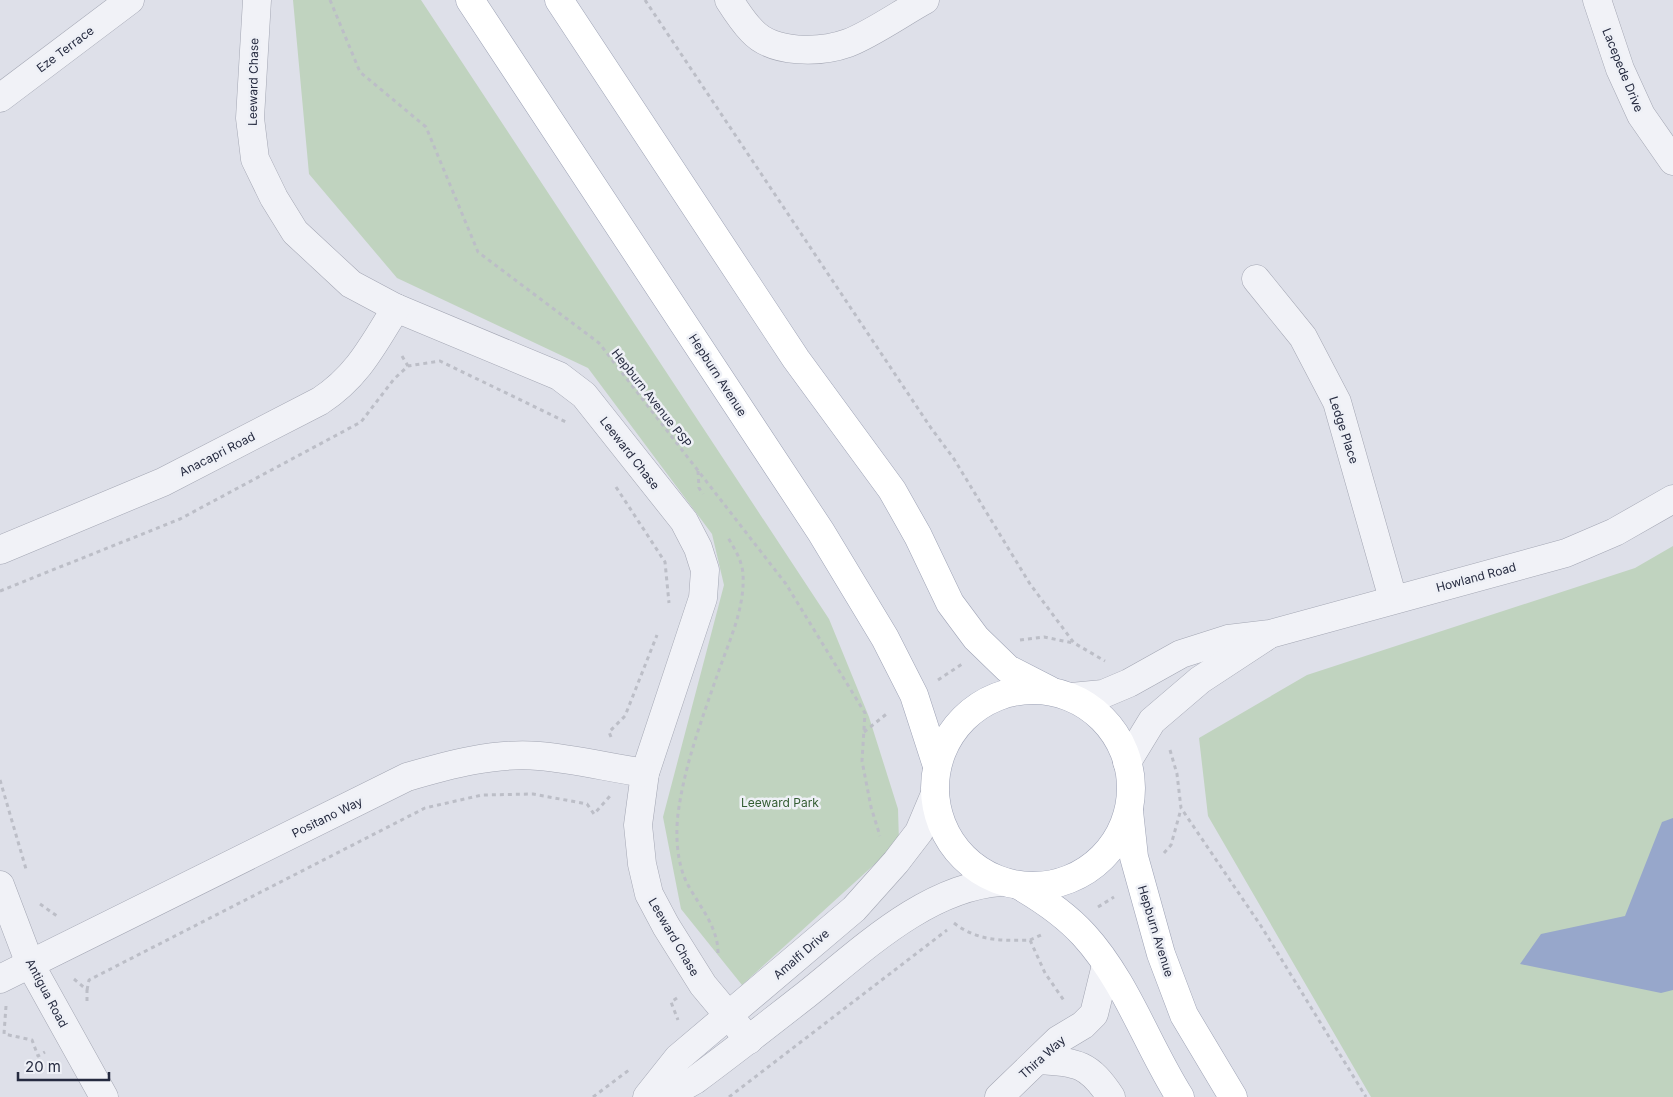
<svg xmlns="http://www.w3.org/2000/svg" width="1673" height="1097" font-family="Inter,sans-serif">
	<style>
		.green { fill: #c0d3bf }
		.water { fill: #97a7cb }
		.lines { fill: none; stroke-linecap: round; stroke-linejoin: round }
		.street-casing { stroke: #a3a6b3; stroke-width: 29 }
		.primary-casing { stroke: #9da2b5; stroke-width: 29 }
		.path { stroke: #bcbec7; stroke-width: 3; stroke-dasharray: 4 4; stroke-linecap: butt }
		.street { stroke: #f1f2f7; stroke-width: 28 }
		.primary { stroke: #fff; stroke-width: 28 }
		.labels { text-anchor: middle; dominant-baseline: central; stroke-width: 5; stroke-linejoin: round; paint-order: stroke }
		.street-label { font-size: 12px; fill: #262b40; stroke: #eef0f6 }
		.park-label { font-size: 12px; fill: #345d33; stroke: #eef0f6 }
	</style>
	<rect width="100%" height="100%" fill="#dee0e9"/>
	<g class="green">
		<polygon points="293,0 421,0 829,619 869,717 898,809 899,842 742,985 681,909 663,817 724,585 712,534 588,368 397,278 309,174"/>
		<polygon points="1673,546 1673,1097 1371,1097 1208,816 1199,738 1307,675 1635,568"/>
	</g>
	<polygon class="water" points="1673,818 1673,990 1661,993 1520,964 1541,934 1625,916 1662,822"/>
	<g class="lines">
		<defs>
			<g id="street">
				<polyline points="257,0 250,118 255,159 274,198 295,232 351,284 396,308 559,376 584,395 684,521 698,548 705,570 703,598 645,773 638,825 642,864 649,894 666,926 703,985 749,1040"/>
				<path d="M729 0C736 11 743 22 752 31 773 54 820 53 848 43 870 35 903 12 925 0"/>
				<polyline points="1597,0 1620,69 1641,115 1673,161"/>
				<polyline points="0,98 130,0"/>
				<polyline points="1256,279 1303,337 1337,402 1393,599"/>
				<path d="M0 550 163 482 320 401C358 376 373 345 396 308"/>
				<polyline points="1071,697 1103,694 1129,683 1181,654 1228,639 1270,634 1566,553 1615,532 1673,499"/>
				<polyline points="1127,762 1152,721 1200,680 1267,636"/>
				<polyline points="0,885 30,964 104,1097"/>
				<path d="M0 979 407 777C448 765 495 752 539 756 575 759 610 768 645 773"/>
				<path d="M1039 1060C1078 1062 1089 1064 1111 1097"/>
				<polyline points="647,1097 678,1058 854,909 896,862 919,832 935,794"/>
				<path d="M665 1097 695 1080C733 1052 770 1023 807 994 862 950 927 887 1001 882"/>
				<polyline points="999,1097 1058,1040 1083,1025 1094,1014 1106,965"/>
			</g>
			<g id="primary">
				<polyline points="470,0 821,532 885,638 914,695 937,766"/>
				<polyline points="559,0 796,359 892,490 918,536 950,603 976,638 1008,669 1049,690"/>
				<circle cx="1033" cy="788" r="98"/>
				<polyline points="1129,811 1134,857 1161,954 1184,1015 1233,1097"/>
				<path d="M1020 886C1044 900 1066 915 1084 935 1126 981 1147 1045 1180 1097"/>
			</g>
		</defs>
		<use href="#street" class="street-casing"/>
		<use href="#primary" class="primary-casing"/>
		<g class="path">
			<polyline points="330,0 360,72 426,127 478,252 599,343 786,584 865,713 862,761 871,807 880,836"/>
			<polyline points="645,0 931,428 954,459 1030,584 1074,643 1105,661"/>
			<polyline points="402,356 408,366"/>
			<polyline points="698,471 699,488 703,494"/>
			<polyline points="616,487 665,562 669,603"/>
			<polyline points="0,591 180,519 361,422 394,379 408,366 440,361 566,422"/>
			<polyline points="1020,640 1044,637 1073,643"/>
			<polyline points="938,680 962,664"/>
			<polyline points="864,732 889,712"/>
			<polyline points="611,737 609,732 625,716 657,635"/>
			<polyline points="1170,750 1177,774 1181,808 1261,926 1366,1097"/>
			<polyline points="0,780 26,869"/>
			<polyline points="1164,853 1171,845 1181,809"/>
			<polyline points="40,904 57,916 56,918"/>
			<polyline points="1098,907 1114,897"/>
			<path d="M954 923C977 941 1002 941 1030 940L1045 973 1065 1002"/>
			<polyline points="1030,940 1041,935"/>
			<path d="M718 953C718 927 700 907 688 885 676 863 675 831 679 807 686 761 703 716 718 673 729 641 745 609 743 574 742 560 734 548 727 536"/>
			<polyline points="74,979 87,990 87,1004"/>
			<polyline points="87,990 89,980 425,808 482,795 533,794 587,804 594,814 610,796"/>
			<polyline points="677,998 671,1002 678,1020"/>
			<polyline points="6,1006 4,1034 32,1040 38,1056 45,1052"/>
			<polyline points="593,1097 629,1070"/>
			<polyline points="729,1097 947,930"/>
		</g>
		<use href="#street" class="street"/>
		<use href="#primary" class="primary"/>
	</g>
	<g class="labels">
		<g class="street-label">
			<text transform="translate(65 49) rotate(-37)">Eze Terrace</text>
			<text transform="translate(1623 70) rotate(68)">Lacepede Drive</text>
			<text transform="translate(253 82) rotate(-89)">Leeward Chase</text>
			<text transform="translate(718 375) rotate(57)">Hepburn Avenue</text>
			<text transform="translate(652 398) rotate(52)">Hepburn Avenue PSP</text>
			<text transform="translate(1344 430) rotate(72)">Ledge Place</text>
			<text transform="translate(630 453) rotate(52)">Leeward Chase</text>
			<text transform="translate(217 454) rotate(-27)">Anacapri Road</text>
			<text transform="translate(1476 577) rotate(-15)">Howland Road</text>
			<text transform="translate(327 817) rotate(-26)">Positano Way</text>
			<text transform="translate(1156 931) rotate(73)">Hepburn Avenue</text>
			<text transform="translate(674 937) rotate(60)">Leeward Chase</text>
			<text transform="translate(801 954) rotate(-41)">Amalfi Drive</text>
			<text transform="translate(47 993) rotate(62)">Antigua Road</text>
			<text transform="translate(1042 1057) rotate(-42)">Thira Way</text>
		</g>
		<g class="park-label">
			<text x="780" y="802">Leeward Park</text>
		</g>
	</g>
	<path d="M18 1072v8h91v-8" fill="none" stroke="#262b40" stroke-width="2.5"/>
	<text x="25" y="1072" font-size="15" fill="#262b40" stroke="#eef0f6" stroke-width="4" paint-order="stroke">20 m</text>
</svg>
